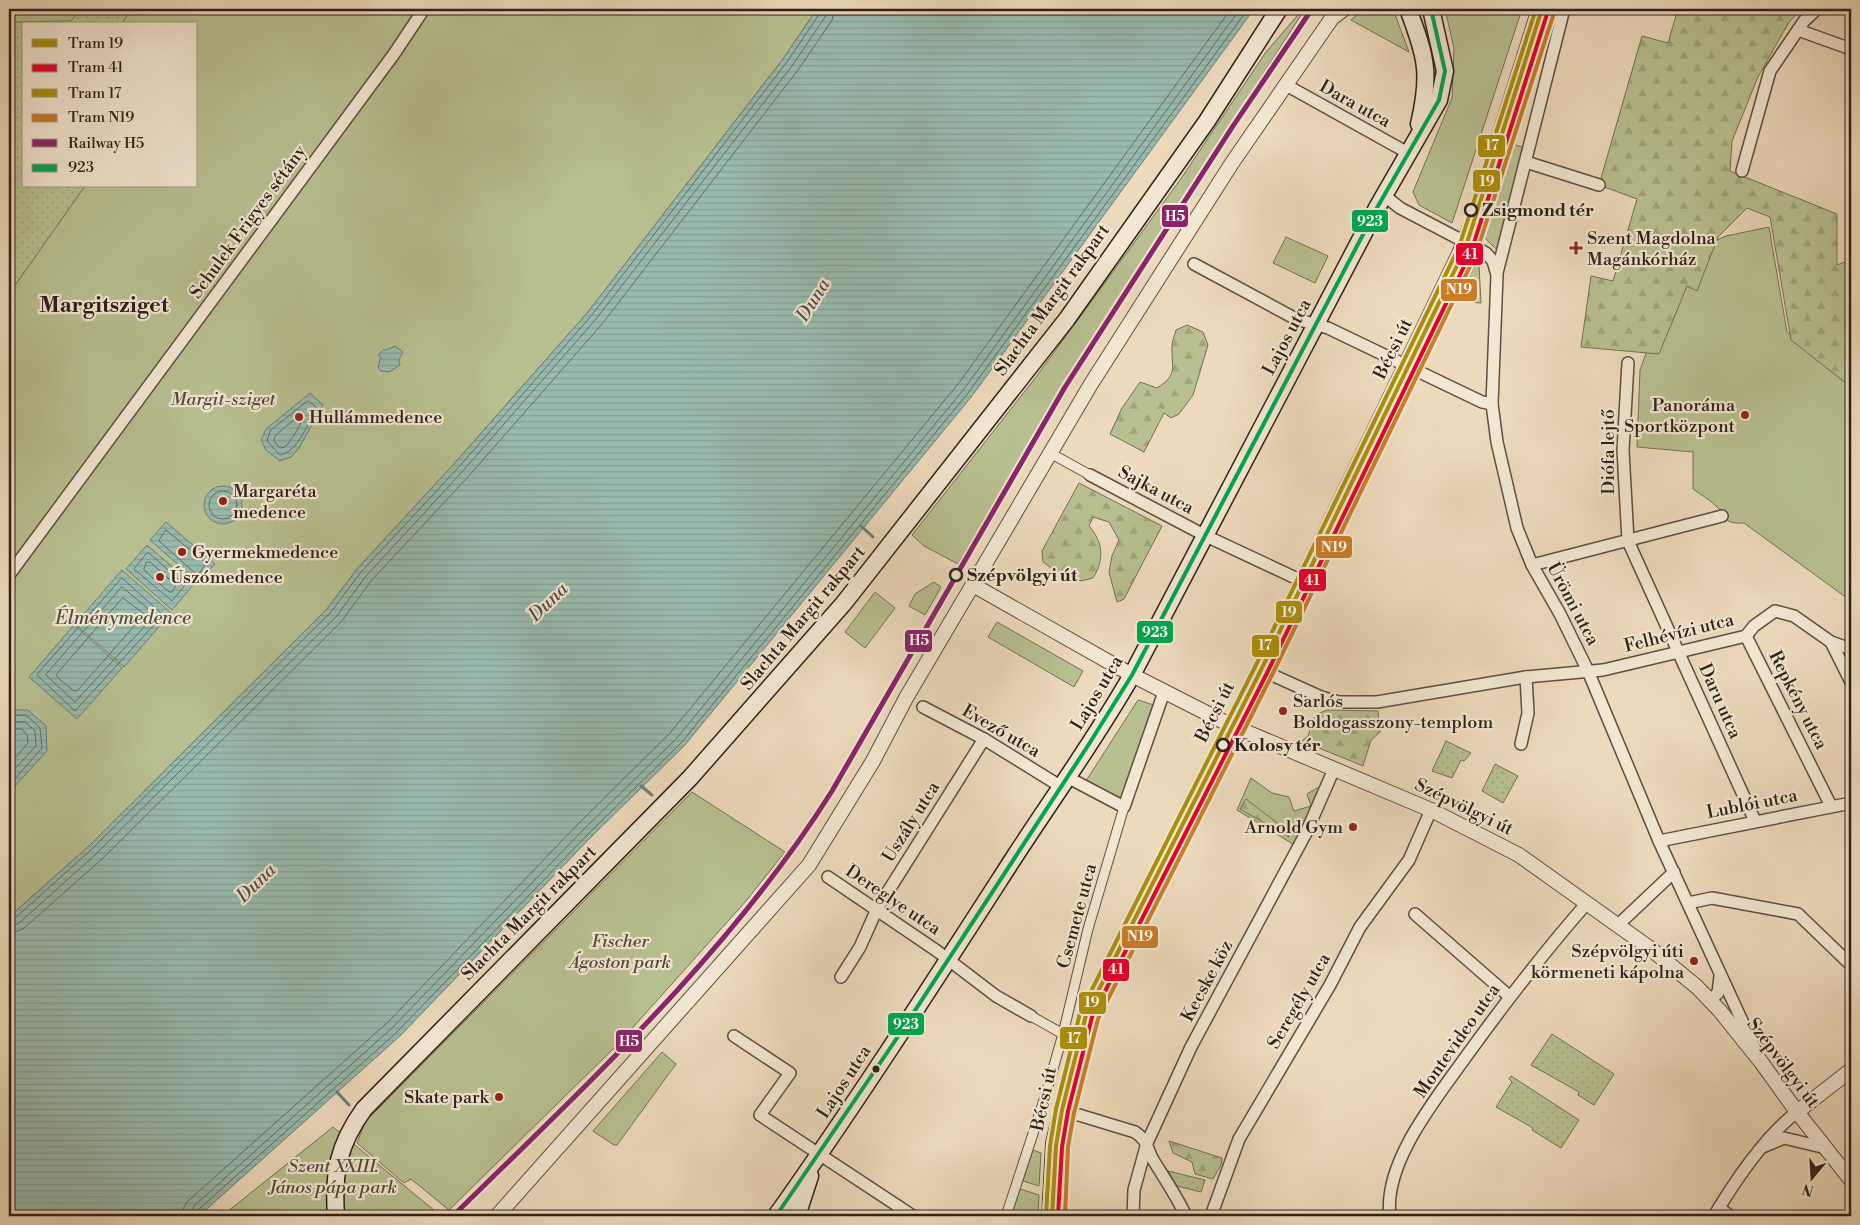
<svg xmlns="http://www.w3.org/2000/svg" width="1860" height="1225" font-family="'Libre Bodoni',serif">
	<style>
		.green { fill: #b8c091; stroke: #727054; fill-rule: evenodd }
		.forest { fill: url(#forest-firs); stroke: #727054 }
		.garden { fill: url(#garden-dots); stroke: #727054 }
		.water { fill: url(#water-rules); stroke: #6e7d73 }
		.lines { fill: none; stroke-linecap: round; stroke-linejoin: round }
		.shore { stroke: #636e64; stroke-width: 1 }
		.stream { stroke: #6e7d73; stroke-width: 3 }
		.pedestrian-casing { stroke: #5d4f41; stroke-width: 11 }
		.minor-casing { stroke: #5d4f41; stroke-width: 14 }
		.tertiary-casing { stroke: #5d4f41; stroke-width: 16 }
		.secondary-casing { stroke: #2d2118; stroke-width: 19 }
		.pedestrian { stroke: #f3e7d3; stroke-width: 9 }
		.minor { stroke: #f3e7d3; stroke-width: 11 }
		.tertiary { stroke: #f3e7d3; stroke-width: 14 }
		.secondary { stroke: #f3e7d3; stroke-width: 16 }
		.bus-1-casing { stroke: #f3e7d3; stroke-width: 8 }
		.bus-1 { stroke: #00a651; stroke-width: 4 }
		.rail-1-casing { stroke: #f3e7d3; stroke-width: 9 }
		.rail-1 { stroke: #8a236c; stroke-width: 5 }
		.tram-1-casing { stroke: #f3e7d3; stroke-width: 8 }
		.tram-2-casing { stroke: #f3e7d3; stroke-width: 8 }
		.tram-3-casing { stroke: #f3e7d3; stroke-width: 8 }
		.tram-4-casing { stroke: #f3e7d3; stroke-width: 8 }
		.tram-1 { stroke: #ab8f0a; stroke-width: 4 }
		.tram-2 { stroke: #e4002b; stroke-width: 4 }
		.tram-3 { stroke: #ab8f0a; stroke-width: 4 }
		.tram-4 { stroke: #ca7d26; stroke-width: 4 }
		.stop-dot { fill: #f3e7d3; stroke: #2d2118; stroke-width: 2.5 }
		.poi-dot { fill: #8f2418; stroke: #f3e7d3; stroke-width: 2 }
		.bus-dot { fill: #2d2118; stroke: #f3e7d3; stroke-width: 2 }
		.labels { text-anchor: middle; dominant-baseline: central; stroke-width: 4.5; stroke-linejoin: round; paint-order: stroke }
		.street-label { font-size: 18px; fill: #2d2118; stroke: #f3e7d3 }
		.stop-label { font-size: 18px; font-weight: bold; fill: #2d2118; stroke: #f3e7d3; text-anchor: start }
		.poi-label { font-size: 18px; fill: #2d2118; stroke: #f3e7d3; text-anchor: start }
		.park-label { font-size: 18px; font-style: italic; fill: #504936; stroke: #f3e7d3 }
		.water-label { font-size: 19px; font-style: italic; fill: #4d4f45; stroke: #f3e7d3 }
		.district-label { font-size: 22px; font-weight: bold; fill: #2d2118; stroke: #f3e7d3 }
		.line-badge { stroke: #f3e7d3; stroke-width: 2 }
		.badge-label { font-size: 14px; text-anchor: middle; font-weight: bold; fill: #fff }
	</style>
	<defs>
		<pattern id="forest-firs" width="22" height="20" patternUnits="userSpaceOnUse" patternTransform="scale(1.25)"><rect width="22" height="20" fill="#b8c091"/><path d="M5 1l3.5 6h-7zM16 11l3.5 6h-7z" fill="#9ea57c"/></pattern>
		<pattern id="garden-dots" width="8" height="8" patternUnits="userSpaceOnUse" patternTransform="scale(1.25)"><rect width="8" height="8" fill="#b8c091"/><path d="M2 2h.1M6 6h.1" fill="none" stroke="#9ea57c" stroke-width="1.8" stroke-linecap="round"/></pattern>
		<pattern id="water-rules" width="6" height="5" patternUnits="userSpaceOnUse" patternTransform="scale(1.25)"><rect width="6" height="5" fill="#99bbaf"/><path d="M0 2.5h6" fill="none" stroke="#84a096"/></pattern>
	</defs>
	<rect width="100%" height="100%" fill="#eddabc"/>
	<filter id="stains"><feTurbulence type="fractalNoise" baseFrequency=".004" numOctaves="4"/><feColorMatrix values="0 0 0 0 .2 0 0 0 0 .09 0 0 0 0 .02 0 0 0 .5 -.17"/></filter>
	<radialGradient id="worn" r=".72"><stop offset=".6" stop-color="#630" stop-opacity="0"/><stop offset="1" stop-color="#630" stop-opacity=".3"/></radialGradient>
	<g class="green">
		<path d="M9 9H817L783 59 588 312 453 465 357 569 327 609 89 846 9 917ZM24 24H196V186H24Z"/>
		<polygon points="1303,9 1305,9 1062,386 958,564 924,546 912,535 1036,377 1180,180 1266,52"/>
		<polygon points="1363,9 1393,9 1409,52 1351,20"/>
		<polygon points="1445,9 1522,9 1452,223 1419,205 1413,192 1452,98 1454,48"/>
		<polygon points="1509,143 1526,148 1500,253 1484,237 1481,229"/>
		<path d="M1769 227 1787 332 1851 384V601L1744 523C1722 524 1729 518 1716 506 1710 500 1701 495 1693 489V452L1637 447 1640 370 1655 329 1712 242 1726 236Z"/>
		<polygon points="1286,237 1328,256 1315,283 1273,263"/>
		<polygon points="1476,263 1479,265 1481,303 1457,301"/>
		<polygon points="934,582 941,587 925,615 909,606 915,594"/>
		<polygon points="875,592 895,608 865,648 845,632"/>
		<polygon points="997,622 1083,671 1074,687 988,637"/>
		<polygon points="1138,700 1157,706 1124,799 1118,801 1084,784"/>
		<polygon points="1251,778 1272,793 1289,797 1294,811 1311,806 1307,794 1324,784 1302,837 1293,844 1237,810"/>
		<polygon points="692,792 785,852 746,901 618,1044 449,1210 411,1179 404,1183 357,1143 365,1122"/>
		<polygon points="662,1052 676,1064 617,1145 614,1145 593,1131"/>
		<polygon points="333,1127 441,1216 222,1216"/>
		<polygon points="1033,1150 1041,1153 1039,1186 1023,1181"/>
		<polygon points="1020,1189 1039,1195 1038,1216 1011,1216"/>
	</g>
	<g class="forest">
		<polygon points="1678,9 1802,9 1789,22 1758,77 1732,141 1730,171 1837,214 1837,265 1844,262 1851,280 1851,387 1791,340 1770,217 1747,208 1718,237 1697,291 1687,286 1659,354 1581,347 1591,276 1613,281 1637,199 1599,185 1642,36 1668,43"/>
		<path d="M1187 325 1203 332 1208 345 1193 395 1179 414 1171 418 1164 413 1144 452 1110 434 1122 408 1140 382 1157 388C1179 374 1171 368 1172 346 1172 340 1175 335 1176 330Z"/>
		<path d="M1079 483 1162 526 1124 599 1117 602 1109 572 1112 556 1119 540 1109 522 1093 517 1089 526C1103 542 1105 559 1093 578L1081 581 1053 569 1043 562 1042 551Z"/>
		<polygon points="1327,710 1378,711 1380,732 1371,740 1363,766 1302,741 1308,736 1315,715"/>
		<polygon points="1246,799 1285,829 1289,837 1240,809"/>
		<polygon points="1169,1141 1222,1158 1221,1165 1213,1179 1195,1174 1192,1162 1173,1153"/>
	</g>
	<g class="garden">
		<polygon points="80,9 126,9 130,11 122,24 24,24 24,186 85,186 9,294 9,22 71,21"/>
		<polygon points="1446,741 1471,753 1464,761 1461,760 1452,778 1432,771"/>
		<polygon points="1495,764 1518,776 1503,803 1482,791"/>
		<polygon points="1552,1034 1614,1074 1594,1105 1578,1095 1579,1092 1531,1065"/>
		<polygon points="1511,1076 1579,1120 1561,1148 1532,1130 1533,1128 1496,1107 1512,1082 1509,1079"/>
		<polygon points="1168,1171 1205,1180 1201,1192 1177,1186"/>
	</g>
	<g class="water">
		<polygon points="817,9 1254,9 972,396 684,746 592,836 401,1035 199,1216 9,1216 9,917 89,846 327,609 357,569 453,465 588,312 783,59"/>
		<polygon points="395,346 403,352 399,360 400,365 389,372 381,371 378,367 381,357 378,355 384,349 386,350"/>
		<polygon points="310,393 323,405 299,448 291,457 280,461 266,450 261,440 266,429"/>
		<circle cx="223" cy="505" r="19"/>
		<polygon points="166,522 215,564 198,582 150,540"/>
		<polygon points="147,545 193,585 172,610 126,569"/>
		<polygon points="122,570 171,613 124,667 75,624"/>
		<polygon points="74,625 122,668 77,719 29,677"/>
		<polygon points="9,710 28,710 46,726 47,751 15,786 9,787"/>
	</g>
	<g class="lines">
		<g class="shore">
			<path d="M308 401 316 407C309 422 298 452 280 455L267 441 270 431Z"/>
			<path d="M298 417 302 419C299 429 292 439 285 447L280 448 274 441 275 436Z"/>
			<circle cx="223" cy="505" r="14"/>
			<polygon points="166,530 206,563 199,574 196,574 159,541"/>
			<polygon points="149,553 185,585 172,601 134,569 146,554"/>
			<polygon points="147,562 150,562 176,585 172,592 169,592 144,570"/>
			<polygon points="122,578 163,615 75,711 37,675"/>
			<polygon points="122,587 153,613 154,616 75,702 46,675"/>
			<polygon points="123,598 143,613 143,616 77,691 74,691 57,677 57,674"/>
			<polyline points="9,715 26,715 40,728 42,748 13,781 9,782"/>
			<polyline points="9,722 25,722 35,731 36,746 9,775"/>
			<polyline points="9,729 22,729 27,735 28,743 9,765"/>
			<polyline points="9,920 14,919 92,849 331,612 361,572 457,469 591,316 787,62 820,13 821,9"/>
			<polyline points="9,926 18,924 96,854 336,617 366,576 461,473 596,319 792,66 825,17 827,9"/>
			<polyline points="9,934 23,929 102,859 341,622 371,581 467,478 602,324 798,70 832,20 835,9"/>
			<polyline points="182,1216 184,1207 188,1201 388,1022 579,823 670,733 958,384 1231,9"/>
			<polyline points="190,1216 194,1206 393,1027 584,829 676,739 964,389 1240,9"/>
			<polyline points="196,1216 198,1210 397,1032 589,833 681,743 968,393 1248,9"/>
		</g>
		<g class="stream">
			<polyline points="861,526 873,537"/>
			<polyline points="641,786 652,795"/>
			<polyline points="337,1092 349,1105"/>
		</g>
		<defs>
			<g id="pedestrian">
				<polyline points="1050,453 1090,475"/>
				<polyline points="1031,1016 1063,1034"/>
				<polyline points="1006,1216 1045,1097 1063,1034 1088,929 1124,807"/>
			</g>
			<g id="minor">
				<polyline points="1798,30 1851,49"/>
				<polyline points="1286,85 1408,153"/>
				<polyline points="1526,162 1599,185"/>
				<polyline points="1742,171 1770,71 1804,21 1817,9"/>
				<polyline points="1385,196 1400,208 1486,253 1493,261 1497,275 1492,404 1497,442 1517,528 1532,565 1560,614 1588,671 1659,841 1755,1049"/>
				<polyline points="1194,264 1296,319 1328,328 1482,402 1492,404"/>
				<polyline points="1497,273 1564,9"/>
				<polyline points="1628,363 1623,450 1628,541 1755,821"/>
				<polyline points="1090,475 1206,536 1302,581"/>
				<polyline points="1532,565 1722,516"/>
				<polyline points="9,575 394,54 424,9"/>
				<polyline points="1746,636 1831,806"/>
				<polyline points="1831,642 1851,682"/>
				<polyline points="1259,669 1321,697 1339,702 1377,702 1526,677 1603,670 1679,652 1746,636 1754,626 1775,611 1794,616 1831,642 1851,649"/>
				<polyline points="923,707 984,739 1060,786"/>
				<polyline points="1521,744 1528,713 1526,677"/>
				<polyline points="1067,777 1124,807 1164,692"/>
				<polyline points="1659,841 1851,803"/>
				<polyline points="828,877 937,951 996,996 1031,1016"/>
				<polyline points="1688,903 1712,898 1798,914 1851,965"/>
				<polyline points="1415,914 1509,996"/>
				<polyline points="1618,925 1674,872"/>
				<polyline points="841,977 860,947 877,909 984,739"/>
				<polyline points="1710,1000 1718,993 1720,976"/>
				<polyline points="734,1036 790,1073 760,1115 913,1216"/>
				<path d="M1079 1115 1135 1132C1148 1141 1146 1146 1152 1158 1164 1178 1176 1195 1186 1216"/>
				<polyline points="1765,1146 1784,1138 1826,1148"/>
				<polyline points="1719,1208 1730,1216"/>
				<polyline points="1133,1216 1134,1190 1147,1143 1191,1047 1306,833 1334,769"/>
				<polyline points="1211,1216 1239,1139 1330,985 1360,927 1409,860 1431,810"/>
				<path d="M1390 1216C1383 1163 1436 1099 1465 1058 1504 1004 1543 953 1587 903"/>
				<path d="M1714 1216C1735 1181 1764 1137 1797 1112"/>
			</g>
			<g id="tertiary">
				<polyline points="973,585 1132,675 1230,725 1431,810 1519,855 1651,949 1697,987 1720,1011 1761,1062 1797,1112 1851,1180"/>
				<polyline points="1797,1112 1851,1070"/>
				<polyline points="497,1216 809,865 873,761 906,698 1091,384 1232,163 1332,18 1344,9"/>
				<polyline points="1049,1216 1053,1143 1084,1015 1259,669 1459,254 1473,219 1539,9"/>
			</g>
			<g id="secondary">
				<path d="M1408 9C1426 56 1431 74 1419 124"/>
				<path d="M336 1216C333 1173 338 1145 364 1109L690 778 844 603 1067 319 1207 121 1279 9"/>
				<path d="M776 1216C859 1099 937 977 1015 856 1054 796 1096 738 1132 675L1378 206 1439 100 1445 71 1431 9"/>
				<polyline points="797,1216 810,1176"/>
			</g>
		</defs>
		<use href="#pedestrian" class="pedestrian-casing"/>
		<use href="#minor" class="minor-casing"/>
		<use href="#tertiary" class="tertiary-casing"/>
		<use href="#secondary" class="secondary-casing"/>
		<use href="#pedestrian" class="pedestrian"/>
		<use href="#minor" class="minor"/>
		<use href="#tertiary" class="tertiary"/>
		<use href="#secondary" class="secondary"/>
		<defs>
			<polyline id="bus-1" points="776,1216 897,1038 1089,744 1132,675 1378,206 1439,100 1445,71 1431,9"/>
		</defs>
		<use href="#bus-1" class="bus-1-casing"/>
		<use href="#bus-1" class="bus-1"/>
		<defs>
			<path id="rail-1" d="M453 1216C587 1084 731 952 832 791L1065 387 1233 126 1312 9"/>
		</defs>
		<use href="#rail-1" class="rail-1-casing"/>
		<use href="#rail-1" class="rail-1"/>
		<defs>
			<polyline id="tram-1" points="1052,1216 1056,1146 1062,1110 1086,1015 1261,670 1465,249 1542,9"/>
			<polyline id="tram-2" points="1058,1216 1062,1147 1068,1111 1092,1017 1267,673 1471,252 1548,11"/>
			<polyline id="tram-3" points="1046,1216 1050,1146 1056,1109 1080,1013 1255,667 1459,247 1536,9"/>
			<polyline id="tram-4" points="1065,1216 1068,1147 1074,1113 1098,1019 1272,675 1476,254 1554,13"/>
		</defs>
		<use href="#tram-1" class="tram-1-casing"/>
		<use href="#tram-2" class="tram-2-casing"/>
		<use href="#tram-3" class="tram-3-casing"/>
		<use href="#tram-4" class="tram-4-casing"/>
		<use href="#tram-1" class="tram-1"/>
		<use href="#tram-2" class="tram-2"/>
		<use href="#tram-3" class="tram-3"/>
		<use href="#tram-4" class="tram-4"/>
	</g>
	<g class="stop-dot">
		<circle cx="1471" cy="210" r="6"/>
		<circle cx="956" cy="575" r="6"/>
		<circle cx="1223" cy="745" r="6"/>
	</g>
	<g class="poi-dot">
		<path d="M1573.5 240.5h5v5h5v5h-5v5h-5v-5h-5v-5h5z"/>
		<circle cx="1745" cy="415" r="5"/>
		<circle cx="299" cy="417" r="5"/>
		<circle cx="223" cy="501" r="5"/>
		<circle cx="182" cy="552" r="5"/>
		<circle cx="160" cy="577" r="5"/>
		<circle cx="1283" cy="711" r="5"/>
		<circle cx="1353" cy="827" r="5"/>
		<circle cx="1694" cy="961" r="5"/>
		<circle cx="499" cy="1097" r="5"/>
	</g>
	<circle class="bus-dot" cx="876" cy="1069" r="4.5"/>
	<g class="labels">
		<g class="street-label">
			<text transform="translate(1355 104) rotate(29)">Dara utca</text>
			<text transform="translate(248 222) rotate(-54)">Schulek Frigyes sétány</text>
			<text transform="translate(1052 300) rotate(-54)">Slachta Margit rakpart</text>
			<text transform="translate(1287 337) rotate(-62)">Lajos utca</text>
			<text transform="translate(1393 349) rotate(-64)">Bécsi út</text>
			<text transform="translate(1608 452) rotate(-90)">Diófa lejtő</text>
			<text transform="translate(1156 490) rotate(28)">Sajka utca</text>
			<text transform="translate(1573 604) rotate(62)">Ürömi utca</text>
			<text transform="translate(803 618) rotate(-50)">Slachta Margit rakpart</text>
			<text transform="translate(1679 633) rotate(-14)">Felhévízi utca</text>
			<text transform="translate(1097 693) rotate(-59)">Lajos utca</text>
			<text transform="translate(1798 700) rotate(63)">Repkény utca</text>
			<text transform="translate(1720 701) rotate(66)">Daru utca</text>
			<text transform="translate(1215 712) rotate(-63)">Bécsi út</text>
			<text transform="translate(1001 731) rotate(30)">Evező utca</text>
			<text transform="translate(1752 804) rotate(-11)">Lublói utca</text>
			<text transform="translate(1464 807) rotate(26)">Szépvölgyi út</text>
			<text transform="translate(911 822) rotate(-58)">Uszály utca</text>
			<text transform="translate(893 900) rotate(34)">Dereglye utca</text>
			<text transform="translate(529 913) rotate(-45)">Slachta Margit rakpart</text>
			<text transform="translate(1077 916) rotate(-75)">Csemete utca</text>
			<text transform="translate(1207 981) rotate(-62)">Kecske köz</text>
			<text transform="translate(1299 1001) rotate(-60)">Seregély utca</text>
			<text transform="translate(1457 1041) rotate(-55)">Montevideo utca</text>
			<text transform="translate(1783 1063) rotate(53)">Szépvölgyi út</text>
			<text transform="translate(844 1082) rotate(-57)">Lajos utca</text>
			<text transform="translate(1044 1099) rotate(-78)">Bécsi út</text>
		</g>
		<g class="stop-label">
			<text x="1482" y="210">Zsigmond tér</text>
			<text x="967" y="575">Szépvölgyi út</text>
			<text x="1234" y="745">Kolosy tér</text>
		</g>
		<g class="poi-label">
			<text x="1587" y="238">Szent Magdolna<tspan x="1587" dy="21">Magánkórház</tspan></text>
			<text x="1735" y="405" text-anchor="end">Panoráma<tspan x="1735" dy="21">Sportközpont</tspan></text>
			<text x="309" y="417">Hullámmedence</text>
			<text x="233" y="491">Margaréta<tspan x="233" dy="21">medence</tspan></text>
			<text x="192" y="552">Gyermekmedence</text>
			<text x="170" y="577">Úszómedence</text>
			<text x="1293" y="701">Sarlós<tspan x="1293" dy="21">Boldogasszony-templom</tspan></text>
			<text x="1343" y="827" text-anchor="end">Arnold Gym</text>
			<text x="1684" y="951" text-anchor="end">Szépvölgyi úti<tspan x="1684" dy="21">körmeneti kápolna</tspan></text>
			<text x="489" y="1097" text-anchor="end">Skate park</text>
		</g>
		<g class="park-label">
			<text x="223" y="399">Margit-sziget</text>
			<text x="620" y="941">Fischer<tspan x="620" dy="21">Ágoston park</tspan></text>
			<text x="333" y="1166">Szent XXIII.<tspan x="333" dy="21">János pápa park</tspan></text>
		</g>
		<g class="water-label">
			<text transform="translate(813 300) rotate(-58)">Duna</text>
			<text transform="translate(548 602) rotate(-44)">Duna</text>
			<text x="123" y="618">Élménymedence</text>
			<text transform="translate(256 883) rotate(-44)">Duna</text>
		</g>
		<g class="district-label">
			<text x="104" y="305">Margitsziget</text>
		</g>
	</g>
	<g class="line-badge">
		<rect x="1477" y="134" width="29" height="24" rx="5" fill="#ab8f0a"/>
		<rect x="1472" y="169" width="29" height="24" rx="5" fill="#ab8f0a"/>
		<rect x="1161" y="204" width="28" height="24" rx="5" fill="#8a236c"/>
		<rect x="1351" y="209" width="38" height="24" rx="5" fill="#00a651"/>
		<rect x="1455" y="242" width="29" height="24" rx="5" fill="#e4002b"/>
		<rect x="1440" y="278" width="38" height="24" rx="5" fill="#ca7d26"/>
		<rect x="1315" y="535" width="38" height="24" rx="5" fill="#ca7d26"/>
		<rect x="1298" y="568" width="29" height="24" rx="5" fill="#e4002b"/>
		<rect x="1275" y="600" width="28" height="24" rx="5" fill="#ab8f0a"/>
		<rect x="1136" y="620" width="38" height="24" rx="5" fill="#00a651"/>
		<rect x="904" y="629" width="29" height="24" rx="5" fill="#8a236c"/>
		<rect x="1251" y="634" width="29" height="24" rx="5" fill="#ab8f0a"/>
		<rect x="1121" y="925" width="38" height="24" rx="5" fill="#ca7d26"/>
		<rect x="1102" y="958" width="28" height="24" rx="5" fill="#e4002b"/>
		<rect x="1078" y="991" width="29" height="24" rx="5" fill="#ab8f0a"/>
		<rect x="887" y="1012" width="38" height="24" rx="5" fill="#00a651"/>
		<rect x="1059" y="1026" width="29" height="24" rx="5" fill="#ab8f0a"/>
		<rect x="615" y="1029" width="28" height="24" rx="5" fill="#8a236c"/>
	</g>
	<g class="badge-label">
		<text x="1492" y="150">17</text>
		<text x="1487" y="186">19</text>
		<text x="1175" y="221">H5</text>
		<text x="1370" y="226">923</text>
		<text x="1470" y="259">41</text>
		<text x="1459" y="294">N19</text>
		<text x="1334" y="552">N19</text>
		<text x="1312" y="585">41</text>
		<text x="1289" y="617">19</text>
		<text x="1155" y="637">923</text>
		<text x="919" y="645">H5</text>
		<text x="1265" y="650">17</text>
		<text x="1140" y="941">N19</text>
		<text x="1116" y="974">41</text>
		<text x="1092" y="1007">19</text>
		<text x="906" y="1029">923</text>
		<text x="1074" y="1043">17</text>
		<text x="629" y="1046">H5</text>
	</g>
	<rect width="1860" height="1225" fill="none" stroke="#eddabc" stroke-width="30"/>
	<rect x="10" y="10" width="1840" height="1205" fill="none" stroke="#2d2118" stroke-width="2.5"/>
	<rect x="15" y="15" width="1830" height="1195" fill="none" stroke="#2d2118"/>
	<rect x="22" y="22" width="175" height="165" fill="#f3e7d3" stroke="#a49888"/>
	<rect x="32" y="39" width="25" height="8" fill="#ab8f0a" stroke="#a49888"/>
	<text x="68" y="48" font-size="15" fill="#2d2118">Tram 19</text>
	<rect x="32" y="64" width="25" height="8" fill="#e4002b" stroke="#a49888"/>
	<text x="68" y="72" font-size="15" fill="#2d2118">Tram 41</text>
	<rect x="32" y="89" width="25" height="8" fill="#ab8f0a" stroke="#a49888"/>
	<text x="68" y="98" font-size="15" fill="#2d2118">Tram 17</text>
	<rect x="32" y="114" width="25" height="8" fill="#ca7d26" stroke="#a49888"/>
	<text x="68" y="122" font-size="15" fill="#2d2118">Tram N19</text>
	<rect x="32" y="139" width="25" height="8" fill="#8a236c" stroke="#a49888"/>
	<text x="68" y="148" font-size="15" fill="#2d2118">Railway H5</text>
	<rect x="32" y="164" width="25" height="8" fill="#00a651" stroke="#a49888"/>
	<text x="68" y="172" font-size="15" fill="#2d2118">923</text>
	<g transform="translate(1812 1178) rotate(198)" stroke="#f3e7d3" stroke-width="4" paint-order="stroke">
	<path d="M0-4L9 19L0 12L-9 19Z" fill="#2d2118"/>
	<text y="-8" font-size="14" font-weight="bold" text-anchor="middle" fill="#2d2118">N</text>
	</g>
	<rect width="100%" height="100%" filter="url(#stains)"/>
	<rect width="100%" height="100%" fill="url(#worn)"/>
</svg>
